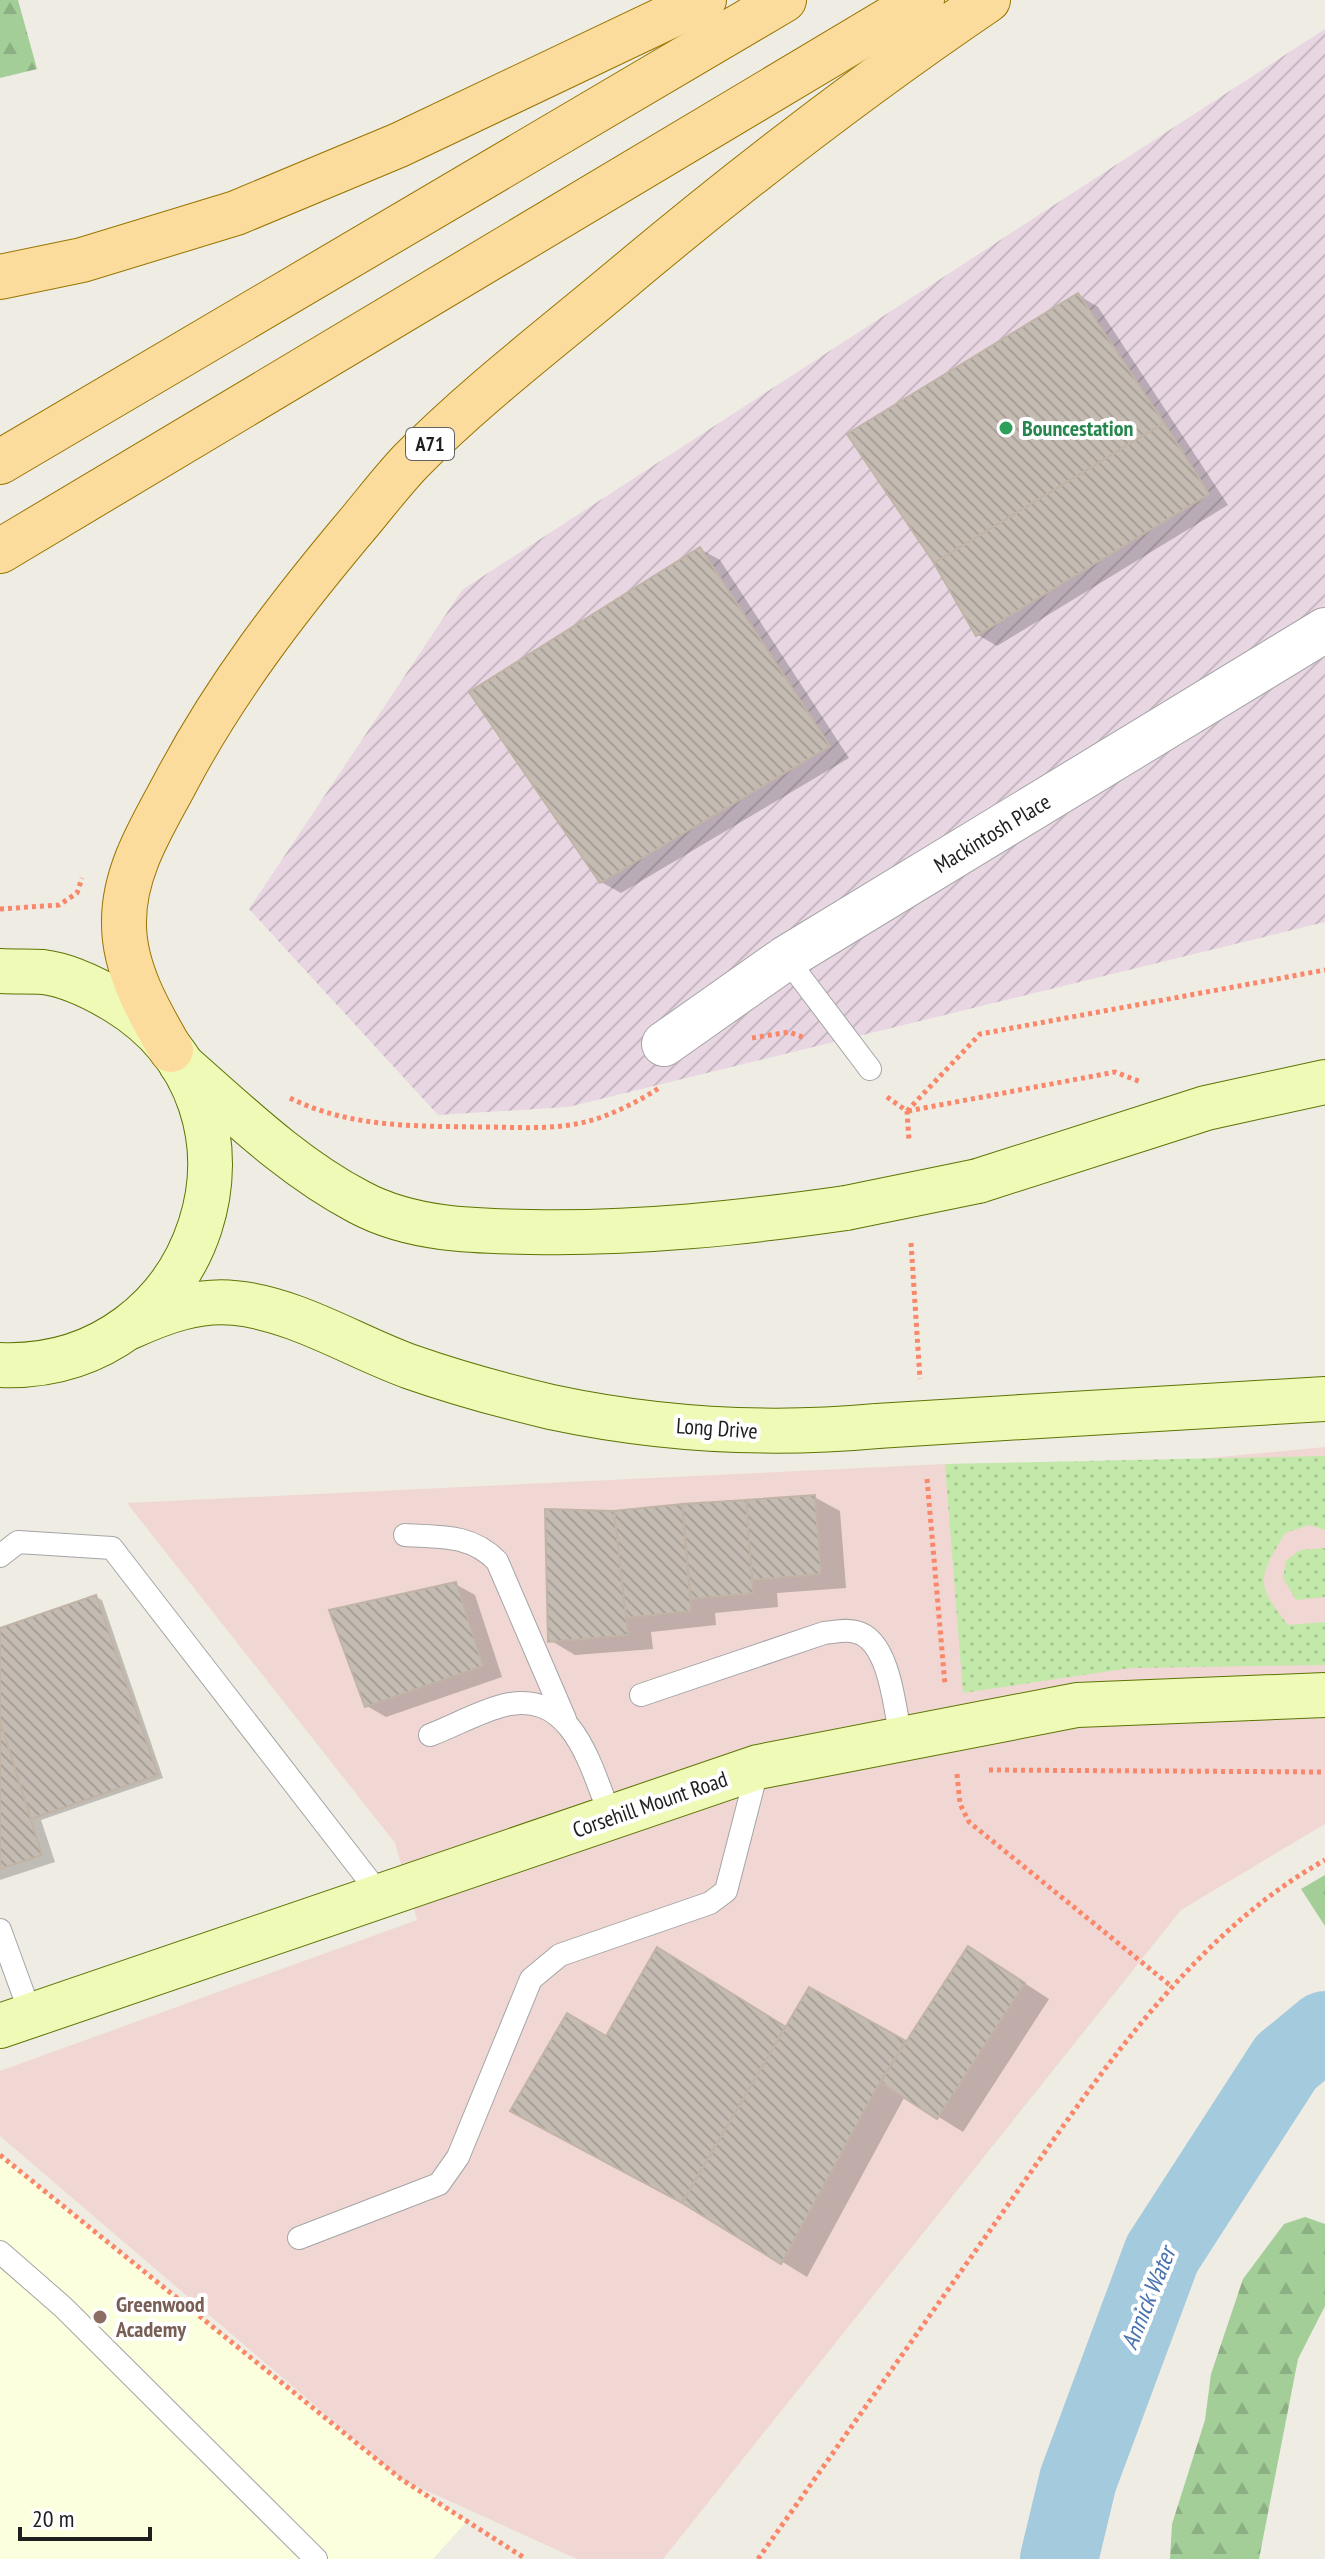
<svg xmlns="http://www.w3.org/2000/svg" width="1325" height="2559" font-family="'PT Sans Narrow',sans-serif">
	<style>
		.commercial { fill: #f0d7d3 }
		.industrial { fill: url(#industrial-furrows) }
		.education { fill: #fbffdd }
		.grass { fill: url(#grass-dots) }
		.forest { fill: url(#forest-firs) }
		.shadow { fill: #0003 }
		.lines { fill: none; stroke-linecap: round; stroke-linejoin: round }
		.river { stroke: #a4cadd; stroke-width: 78 }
		.building { fill: url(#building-back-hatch); stroke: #c1b4a6; stroke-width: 2 }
		.lane-casing { stroke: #a5a5a5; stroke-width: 24 }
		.street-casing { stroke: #a5a5a5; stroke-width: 46 }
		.secondary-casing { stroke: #5d7504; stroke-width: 46 }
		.primary-casing { stroke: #987500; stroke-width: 46 }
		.path { stroke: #fa876a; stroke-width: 5; stroke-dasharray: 4 4; stroke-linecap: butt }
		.lane { stroke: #fff; stroke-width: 22 }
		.street { stroke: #fff; stroke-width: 44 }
		.secondary { stroke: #effab7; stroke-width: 44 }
		.primary { stroke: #fcdc9c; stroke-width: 44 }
		.secondary-bridge-casing { stroke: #5d7504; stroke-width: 46; stroke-linecap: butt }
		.secondary-bridge { stroke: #effab7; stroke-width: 44 }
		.leisure-dot { fill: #2e9e5b; stroke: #fff; stroke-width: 3 }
		.education-dot { fill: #8d6e63; stroke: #fff; stroke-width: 3 }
		.labels { text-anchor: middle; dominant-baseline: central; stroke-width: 8; stroke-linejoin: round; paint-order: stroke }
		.shield { fill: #fff; stroke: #626262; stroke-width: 2 }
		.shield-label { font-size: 20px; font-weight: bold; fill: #1e1e1e }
		.leisure-label { font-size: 22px; font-weight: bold; fill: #27864d; stroke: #fff; text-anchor: start }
		.street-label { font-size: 22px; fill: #1e1e1e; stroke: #fff }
		.education-label { font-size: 22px; font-weight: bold; fill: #785e54; stroke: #fff; text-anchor: start }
		.water-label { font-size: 24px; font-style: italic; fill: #4a72ae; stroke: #fff }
	</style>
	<defs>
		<pattern id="industrial-furrows" width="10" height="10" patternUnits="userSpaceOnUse" patternTransform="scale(2)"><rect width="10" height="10" fill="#e8d6e3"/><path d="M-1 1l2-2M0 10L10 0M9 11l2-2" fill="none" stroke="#c7b7c2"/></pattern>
		<pattern id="grass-dots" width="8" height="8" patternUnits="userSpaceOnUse" patternTransform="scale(2)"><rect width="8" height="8" fill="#c2e9a9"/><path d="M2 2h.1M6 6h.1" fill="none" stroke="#a6c791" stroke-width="1.8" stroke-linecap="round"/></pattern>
		<pattern id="forest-firs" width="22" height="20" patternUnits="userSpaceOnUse" patternTransform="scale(2)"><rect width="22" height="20" fill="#a3ce98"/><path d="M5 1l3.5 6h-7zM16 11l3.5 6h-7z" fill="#8cb083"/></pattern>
		<pattern id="building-back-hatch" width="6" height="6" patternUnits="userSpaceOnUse" patternTransform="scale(2)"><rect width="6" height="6" fill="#c4bcb3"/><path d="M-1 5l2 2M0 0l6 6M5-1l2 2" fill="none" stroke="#a8a19a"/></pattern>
	</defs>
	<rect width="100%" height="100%" fill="#efece4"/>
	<polygon class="commercial" points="1325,1447 1325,1824 1181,1910 663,2559 577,2559 401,2479 0,2136 0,2071 417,1920 395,1843 127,1503 945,1464 1168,1462"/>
	<polygon class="industrial" points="1325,29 1325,922 568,1107 438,1115 249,909 462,590"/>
	<polygon class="education" points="0,2155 401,2479 467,2521 433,2559 0,2559"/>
	<g class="grass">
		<path d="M1325 1456V1530L1309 1525 1285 1533C1258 1579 1255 1583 1288 1625L1325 1622V1665L1130 1668 963 1693 945 1464Z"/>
		<polygon points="1325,1548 1325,1597 1296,1600 1283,1578 1286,1561 1300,1550"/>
	</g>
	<g class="forest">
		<polygon points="0,0 18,0 37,69 0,78"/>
		<polygon points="1325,1875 1325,1926 1301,1889"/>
		<polygon points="1305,2217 1325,2224 1325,2306 1298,2359 1259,2559 1170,2559 1172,2524 1205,2420 1211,2374 1243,2279 1284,2224"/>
	</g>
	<g class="shadow">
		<polygon points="1078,295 1098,307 1228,505 997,646 978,635"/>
		<polygon points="700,549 720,560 849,758 621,893 601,882"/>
		<polygon points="814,1497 840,1511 846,1588 777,1593 778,1607 715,1613 716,1625 651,1632 653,1649 575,1655 550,1640 614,1513"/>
		<polygon points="455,1584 475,1595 502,1677 386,1717 367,1706"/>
		<polygon points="96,1597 102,1600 163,1778 41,1820 55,1862 0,1880 0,1630"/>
		<polygon points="994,1963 1049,1999 963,2132 905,2096 807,2277 698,2210 606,2039 787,2029 810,1989 907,2044"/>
	</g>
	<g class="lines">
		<polyline class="river" points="1059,2559 1078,2480 1162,2254 1286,2062 1325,2030"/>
	</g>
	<g class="building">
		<polygon points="1078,293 1164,423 934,563 847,434"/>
		<polygon points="1164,423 1209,494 976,636 934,563"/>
		<polygon points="700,547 830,746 600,883 469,692"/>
		<polygon points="815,1495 821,1574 752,1580 746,1500"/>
		<polygon points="746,1500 753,1593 691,1599 682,1504"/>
		<polygon points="682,1504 691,1611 625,1618 614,1511"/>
		<polygon points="545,1509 614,1511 628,1635 548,1642"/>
		<polygon points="456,1582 483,1666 365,1707 329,1610"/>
		<polygon points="96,1595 158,1775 31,1819 0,1721 0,1628"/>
		<polygon points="0,1721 42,1855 0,1869"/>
		<polygon points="968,1946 1025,1983 937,2119 880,2082"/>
		<polygon points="657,1947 786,2027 682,2203 510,2111 567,2013 606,2036"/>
		<polygon points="809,1987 906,2041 880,2082 781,2264 682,2203"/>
	</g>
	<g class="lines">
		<defs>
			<g id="lane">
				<polyline points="786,958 870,1069"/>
				<path d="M405 1535C440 1537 471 1534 497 1561L565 1719"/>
				<polyline points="0,1556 18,1542 112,1548 381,1896"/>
				<path d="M641 1695 824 1633C834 1632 847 1629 856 1632 890 1640 895 1710 901 1740"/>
				<path d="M430 1735C454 1726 480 1711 505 1705 574 1689 591 1769 611 1817"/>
				<polyline points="0,1930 31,2015"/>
				<polyline points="299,2238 439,2184 458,2157 531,1979 560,1955 710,1903 726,1891 758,1767"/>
				<polyline points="0,2252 63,2307 316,2559"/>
			</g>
			<polyline id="street" points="664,1044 786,958 1325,630"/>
			<g id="secondary">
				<path d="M0 971C14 972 29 971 43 972 68 975 94 988 116 1001 291 1108 204 1373 0 1365"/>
				<path d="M181 1064C237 1113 292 1167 359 1202 411 1230 473 1231 531 1232 637 1234 741 1223 846 1208"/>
				<polyline points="978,1181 1206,1108 1325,1082"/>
				<path d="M130 1327C163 1312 198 1299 235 1303 296 1309 355 1347 411 1367 457 1383 504 1396 551 1407 659 1430 768 1436 877 1426"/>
				<polyline points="1022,1417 1325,1399"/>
				<polyline points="0,2026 758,1767 1077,1705 1325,1695"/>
			</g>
			<g id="primary">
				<polyline points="0,277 82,260 236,213 399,145 704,0"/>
				<polyline points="0,462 784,0"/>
				<polyline points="0,551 922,0"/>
				<path d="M171 1050C149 1012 124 969 124 924 123 870 154 824 178 778 226 688 286 610 351 532 371 509 390 483 411 461 473 398 545 343 612 287 733 185 857 89 988 0"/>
			</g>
		</defs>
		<use href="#lane" class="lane-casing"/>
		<use href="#street" class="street-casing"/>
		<use href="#secondary" class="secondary-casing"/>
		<use href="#primary" class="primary-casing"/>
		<g class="path">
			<polyline points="0,909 59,905 77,893 82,878"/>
			<polyline points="752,1038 789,1032 805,1038"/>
			<polyline points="887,1097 907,1111 909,1141"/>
			<path d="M290 1098C350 1128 416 1126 482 1127 515 1127 549 1130 581 1123 608 1117 636 1103 659 1088"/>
			<polyline points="907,1111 980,1034 1325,970"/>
			<polyline points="908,1111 1115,1072 1141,1082"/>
			<polyline points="911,1243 920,1379"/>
			<polyline points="927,1479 945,1685"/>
			<polyline points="989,1770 1325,1772"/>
			<polyline points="957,1774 960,1804 969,1822 1171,1986"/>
			<polyline points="0,2155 401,2479 526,2559"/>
			<path d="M758 2559C836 2449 913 2339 991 2229 1083 2099 1183 1939 1325 1860"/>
		</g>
		<use href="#lane" class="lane"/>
		<use href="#street" class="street"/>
		<use href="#secondary" class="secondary"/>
		<use href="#primary" class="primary"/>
		<defs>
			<g id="secondary-bridge">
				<polyline points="846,1208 978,1181"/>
				<polyline points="877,1426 1022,1417"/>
			</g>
		</defs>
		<use href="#secondary-bridge" class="secondary-bridge-casing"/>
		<use href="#secondary-bridge" class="secondary-bridge"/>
	</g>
	<circle class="leisure-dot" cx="1006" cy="428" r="8"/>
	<circle class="education-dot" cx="100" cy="2317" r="8"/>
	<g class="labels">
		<rect class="shield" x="406" y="428" width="48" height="32" rx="6"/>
		<g class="shield-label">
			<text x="430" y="444">A71</text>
		</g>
		<g class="leisure-label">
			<text x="1022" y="428">Bouncestation</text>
		</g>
		<g class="street-label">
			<text transform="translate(992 833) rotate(-31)">Mackintosh Place</text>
			<text transform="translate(717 1428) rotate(4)">Long Drive</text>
			<text transform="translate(650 1804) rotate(-19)">Corsehill Mount Road</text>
		</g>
		<g class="education-label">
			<text x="116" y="2304">Greenwood<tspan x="116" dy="25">Academy</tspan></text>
		</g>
		<g class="water-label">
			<text transform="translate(1148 2298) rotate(-68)">Annick Water</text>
		</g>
	</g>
	<path d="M20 2527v12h130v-12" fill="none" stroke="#1e1e1e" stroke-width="4"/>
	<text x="32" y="2527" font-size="24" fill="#1e1e1e" stroke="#ffffff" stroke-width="6" paint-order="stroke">20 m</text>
</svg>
